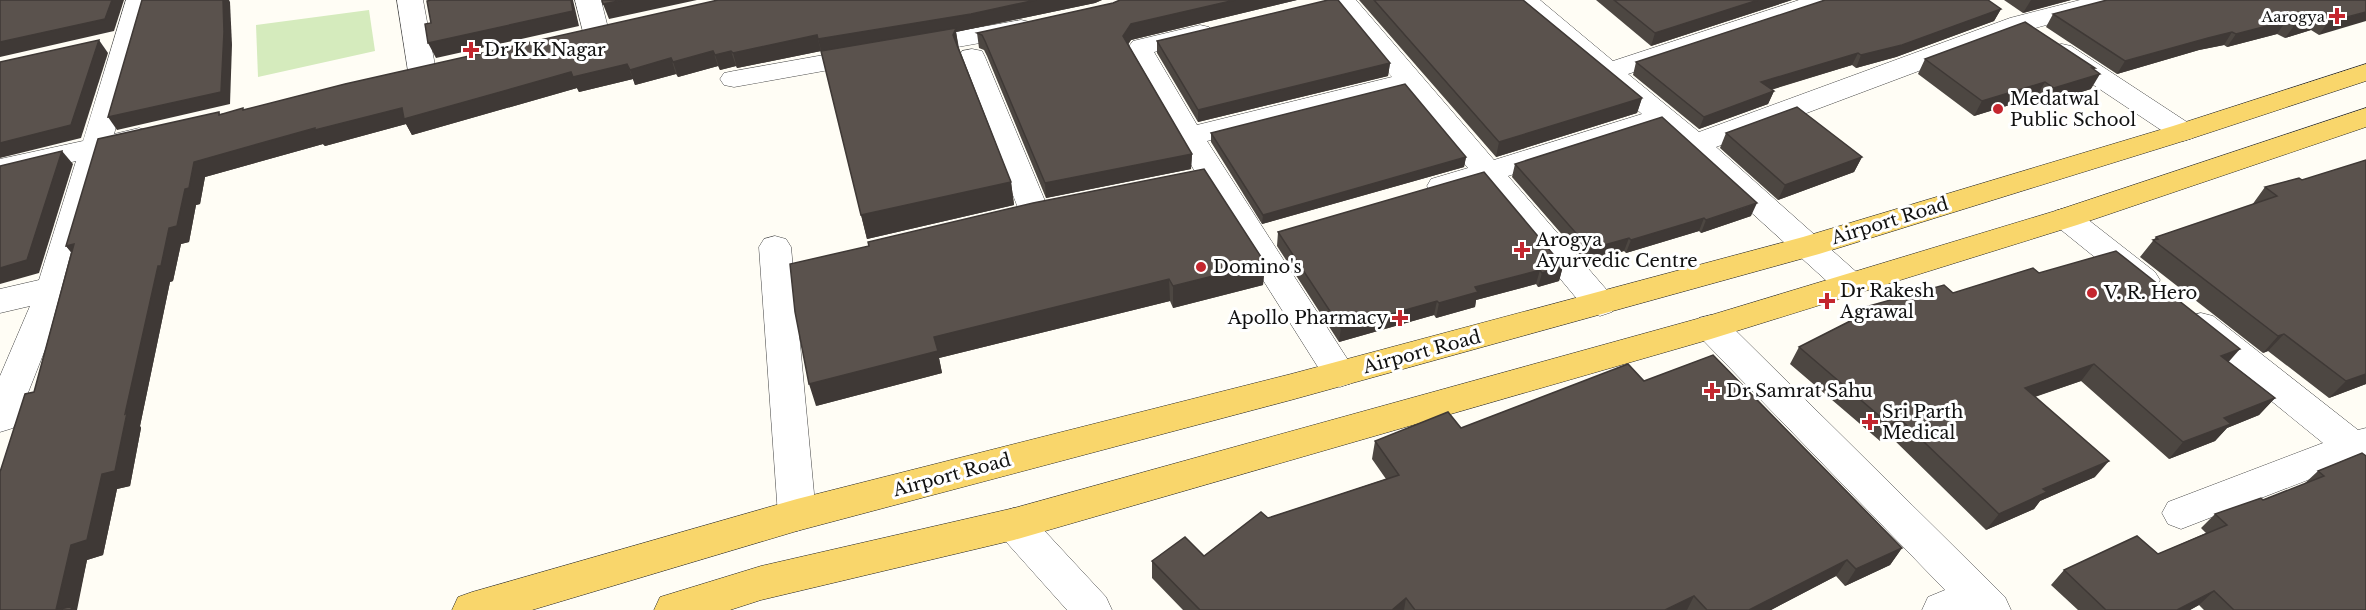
<svg xmlns="http://www.w3.org/2000/svg" width="2366" height="610" font-family="'Libre Baskerville',serif">
	<style>
		.green { fill: #d5ebbd }
		.lines { fill: none; stroke-linecap: round; stroke-linejoin: round }
		.street-casing { stroke: #444; stroke-width: 1 }
		.primary-casing { stroke: #222; stroke-width: 1 }
		.street { fill: #fff; fill-rule: evenodd }
		.primary { fill: #f9d66b; fill-rule: evenodd }
		.wall { fill: #4d4742 }
		.shaded-wall { fill: #3f3936 }
		.building { fill: #5a524d; stroke: #3f3936; stroke-width: 1.5 }
		.poi-dot { fill: #c4262e; stroke: #fff; stroke-width: 2 }
		.labels { text-anchor: middle; dominant-baseline: central; stroke-width: 6; stroke-linejoin: round; paint-order: stroke }
		.far-poi-label { font-size: 15px; fill: #111; stroke: #fff; text-anchor: end }
		.poi-label { font-size: 18px; fill: #111; stroke: #fff; text-anchor: start }
		.street-label { font-size: 18px; fill: #111; stroke: #fff }
	</style>
	<rect width="100%" height="100%" fill="#fffdf5"/>
	<polygon class="green" points="369,10 375,51 258,77 256,25"/>
	<g class="lines">
		<defs>
			<g id="street">
				<polygon points="126,0 152,0 114,134 139,128 149,131 153,137 149,143 108,153 69,289 18,418 13,428 0,432 0,376 30,306 0,313 0,289 39,280 76,161 0,179 0,159 83,141"/>
				<polygon points="397,0 423,0 436,71 432,77 422,79 412,77 408,71"/>
				<polygon points="575,0 601,0 609,32 605,38 596,40 587,38 583,32"/>
				<polygon points="1329,0 1356,0 1494,160 1642,114 1511,0 1540,0 1613,61 1799,0 1839,0 1835,5 1628,74 1699,132 2010,18 2080,0 2122,0 2118,5 2028,30 1716,147 1862,277 1867,285 1862,293 1851,297 1840,293 1658,128 1508,176 1612,296 1616,304 1612,312 1600,316 1588,312 1481,184 1442,196 1431,193 1427,186 1431,179 1468,168 1404,91 1207,141 1357,374 1352,383 1340,387 1328,383 1198,177 1126,50 1133,41 1200,25 1209,27 1213,33 1209,39 1154,52 1197,125 1392,77"/>
				<polygon points="1021,20 1030,22 1034,28 1030,34 734,87 724,85 720,79 724,73 734,71"/>
				<polygon points="2062,44 2071,46 2193,126 2197,132 2193,138 2183,141 2173,138 2053,58 2049,52 2053,46"/>
				<polygon points="972,49 982,51 985,57 1050,213 1046,220 1035,223 1024,220 1020,213 959,57 962,51"/>
				<polygon points="2066,208 2077,211 2155,272 2160,280 2155,288 2144,291 2133,288 2055,225 2051,218 2055,211"/>
				<polygon points="775,236 786,239 791,247 816,515 810,526 797,531 784,526 778,515 759,247 764,239"/>
				<polygon points="2201,313 2213,316 2358,430 2366,428 2366,472 2349,464 2181,529 2168,524 2162,513 2168,502 2323,443 2189,334 2184,325 2189,316"/>
				<polygon points="1711,315 1723,318 2005,597 2011,610 1922,610 1928,597 1945,590 1699,336 1694,327 1699,318"/>
				<polygon points="1014,508 1028,513 1106,597 1112,610 1067,610 1000,535 995,524 1000,513"/>
			</g>
			<g id="primary">
				<polygon points="2366,64 2366,81 2193,138 1819,254 1291,400 797,531 532,610 452,610 458,597 472,592 797,499 1291,374 1803,237 2173,126"/>
				<polygon points="2366,108 2366,127 2077,225 1711,339 1014,540 761,600 730,610 654,610 660,597 761,566 1014,508 1711,315 2055,211"/>
			</g>
		</defs>
		<use href="#street" class="street-casing"/>
		<use href="#primary" class="primary-casing"/>
		<use href="#street" class="street"/>
		<use href="#primary" class="primary"/>
	</g>
	<g class="wall">
		<polygon points="718,0 1102,0 1095,3 956,32 959,48 1011,182 1014,205 867,239 821,51 737,68 736,66 720,70 718,66 678,77 676,74 635,85 633,79 579,92 577,88 412,135 406,124 325,146 323,144 205,177 200,204 196,205 189,242 181,244 173,281 170,282 140,426 141,428 130,486 117,489 103,555 87,560 76,610 0,610 34,392 71,252 66,246 219,112 220,114 244,110"/>
		<polygon points="1120,0 1297,0 1131,40 1128,44 1192,154 1191,169 1046,198 987,56 984,50 979,48 977,33 1113,3"/>
		<polygon points="1359,0 1523,0 1642,98 1637,113 1496,157"/>
		<polygon points="1596,0 1792,0 1651,46"/>
		<polygon points="2004,0 2071,0 2023,13"/>
		<polygon points="2366,0 2319,35 2311,30 2285,38 2277,34 2227,47 2224,45 2199,50 2117,74 2046,27 2053,14"/>
		<polygon points="2001,9 1994,21 1896,57 1856,68 1852,65 1771,90 1774,91 1768,104 1699,129 1633,75 1636,62"/>
		<polygon points="1157,41 1390,63 1388,76 1198,122 1157,53"/>
		<polygon points="1925,59 2094,69 2091,89 2045,103 2036,97 1974,116 1918,74"/>
		<polygon points="1211,133 1466,157 1464,167 1262,224 1211,142"/>
		<polygon points="1726,133 1862,157 1854,172 1778,200 1720,148"/>
		<polygon points="1515,164 1751,216 1701,233 1699,231 1626,253 1624,251 1586,262 1512,177"/>
		<polygon points="1204,169 1265,263 1263,285 1173,308 1170,301 939,358 942,373 816,406"/>
		<polygon points="2299,178 2366,384 2329,398 2268,351 2263,353 2140,257 2156,237 2252,205 2265,187"/>
		<polygon points="1278,232 1563,266 1559,281 1538,287 1536,284 1476,300 1475,307 1436,318 1434,315 1339,342 1277,246"/>
		<polygon points="2039,273 2229,362 2275,398 2259,415 2227,428 2215,441 2169,459 2081,381 2035,397 2095,477 2040,501 2034,509 1986,530 1890,436 1880,441 1790,364 1799,347 1852,320 1858,309 1953,293"/>
		<polygon points="1644,381 1902,548 1890,565 1845,586 1836,576 1771,610 1183,610 1152,578 1152,561 1204,556 1268,518 1386,479 1372,459 1375,441 1461,428"/>
		<polygon points="2362,453 2366,610 2204,610 2199,605 2190,610 2078,610 2051,585 2064,570 2158,554 2206,533 2201,528 2215,514 2263,500 2304,484 2318,471"/>
	</g>
	<g class="shaded-wall">
		<polygon points="112,0 124,0 114,31 0,57 0,42"/>
		<polygon points="223,0 229,0 230,2 232,45 230,104 117,130 108,117"/>
		<polygon points="571,0 573,0 579,26 436,58 428,43"/>
		<polygon points="623,0 697,0 609,19 603,4"/>
		<polygon points="1036,0 1102,0 1095,3 956,32 959,52 822,54 818,39"/>
		<polygon points="1235,0 1297,0 1131,40 1124,51 1123,36 1131,24"/>
		<polygon points="1758,0 1792,0 1651,46 1655,33"/>
		<polygon points="2031,0 2071,0 2023,13"/>
		<polygon points="2001,9 1994,21 1896,57 1856,68 1861,55"/>
		<polygon points="2366,12 2366,21 2319,35 2328,22"/>
		<polygon points="2320,18 2311,30 2285,38 2294,26"/>
		<polygon points="2286,21 2277,34 2227,47 2236,34"/>
		<polygon points="2232,32 2224,45 2199,50 2117,74 2125,61 2208,38"/>
		<polygon points="817,35 821,51 737,68 733,53"/>
		<polygon points="99,40 108,53 81,138 0,158 0,143"/>
		<polygon points="713,51 718,66 678,77 673,62"/>
		<polygon points="731,51 736,66 720,70 715,55"/>
		<polygon points="1858,53 1852,65 1756,94 1761,82"/>
		<polygon points="671,58 676,74 635,85 630,70"/>
		<polygon points="1390,63 1388,76 1198,122 1198,110"/>
		<polygon points="627,64 633,79 579,92 577,88 412,135 406,124 325,146 323,144 205,177 200,204 196,205 189,242 181,244 173,281 170,282 140,426 141,428 130,486 117,489 103,555 87,560 77,610 56,610 71,545 102,474 125,414 158,266 169,228 185,189 194,162 315,128 402,108 571,72"/>
		<polygon points="2092,68 2095,68 2089,77 2100,74 2091,89 2045,103 2054,88"/>
		<polygon points="2045,82 2036,97 1974,116 1982,101"/>
		<polygon points="1774,91 1768,104 1699,129 1704,117"/>
		<polygon points="1642,98 1637,113 1496,157 1499,142"/>
		<polygon points="62,151 73,164 39,273 0,284 0,268"/>
		<polygon points="1192,154 1191,169 1046,198 1045,183"/>
		<polygon points="1466,157 1464,167 1262,224 1263,215"/>
		<polygon points="1862,157 1854,172 1778,200 1785,185"/>
		<polygon points="1011,182 1014,205 867,239 861,215"/>
		<polygon points="1757,203 1751,216 1701,233 1706,220"/>
		<polygon points="1704,218 1699,231 1626,253 1631,240"/>
		<polygon points="1629,238 1624,251 1586,262 1590,249"/>
		<polygon points="74,244 79,262 66,246"/>
		<polygon points="1265,263 1263,285 1173,308 1173,286"/>
		<polygon points="1563,266 1559,281 1538,287 1542,273"/>
		<polygon points="1540,270 1536,284 1476,300 1475,307 1436,318 1439,303 1475,287"/>
		<polygon points="1169,279 1170,301 939,358 942,373 816,406 809,384 934,337"/>
		<polygon points="1437,301 1434,315 1339,342 1341,328"/>
		<polygon points="2284,334 2268,351 2263,353 2278,336"/>
		<polygon points="2240,349 2225,366 2221,356"/>
		<polygon points="2094,364 2081,381 2013,404 2025,388"/>
		<polygon points="2366,374 2366,384 2329,398 2346,381"/>
		<polygon points="2275,398 2259,415 2227,428 2215,441 2169,459 2183,442 2224,418"/>
		<polygon points="1900,419 1890,436 1880,441 1890,425"/>
		<polygon points="2109,461 2095,477 2040,501 2034,509 1986,530 1999,514 2043,489"/>
		<polygon points="1902,548 1890,565 1845,586 1856,569"/>
		<polygon points="1847,560 1836,576 1771,610 1749,610"/>
		<polygon points="2214,591 2199,605 2190,610 2177,610"/>
		<polygon points="1694,596 1687,610 1665,610"/>
		<polygon points="1406,598 1404,610 1392,610"/>
	</g>
	<g class="building">
		<polygon points="0,0 112,0 105,19 0,42"/>
		<polygon points="142,0 223,0 224,32 221,92 108,117"/>
		<polygon points="431,0 571,0 573,11 428,43 425,24 431,23 427,1"/>
		<polygon points="602,0 623,0 603,4"/>
		<polygon points="718,0 1036,0 971,14 818,39 817,35 733,53 731,51 715,55 713,51 673,62 671,58 630,70 627,64 573,77 571,72 404,119 402,108 315,130 315,128 194,162 189,188 185,189 177,226 169,228 161,266 158,266 125,414 127,413 115,471 102,474 87,540 71,545 56,610 0,610 0,472 25,394 34,392 74,244 66,246 98,139 219,112 219,115 243,108 243,110 345,84"/>
		<polygon points="1120,0 1235,0 1131,24 1123,36 1192,154 1045,183 985,41 982,35 977,33 1113,3"/>
		<polygon points="1328,0 1338,0 1390,63 1198,110 1157,41"/>
		<polygon points="1374,0 1523,0 1642,98 1499,142"/>
		<polygon points="1614,0 1758,0 1655,33"/>
		<polygon points="1825,0 1988,0 2001,9 1902,45 1861,55 1858,53 1761,82 1774,91 1704,117 1636,62"/>
		<polygon points="2107,0 2366,0 2366,12 2328,22 2320,18 2294,26 2286,21 2236,34 2232,32 2208,38 2125,61 2053,14"/>
		<polygon points="2025,22 2095,68 2092,68 2100,74 2054,88 2045,82 1982,101 1925,59"/>
		<polygon points="956,28 953,35 1011,182 861,215 821,51"/>
		<polygon points="99,40 71,125 0,143 0,62"/>
		<polygon points="1405,84 1466,157 1263,215 1211,133"/>
		<polygon points="1797,107 1862,157 1785,185 1726,133"/>
		<polygon points="1662,117 1757,203 1706,220 1704,218 1631,240 1629,238 1590,249 1515,164"/>
		<polygon points="62,151 27,260 0,268 0,166"/>
		<polygon points="2366,160 2366,374 2346,381 2284,334 2278,336 2153,240 2158,239 2156,237 2277,196 2265,187 2299,178 2302,180"/>
		<polygon points="1204,169 1265,263 1173,286 1169,279 934,337 938,351 809,384 795,312 790,264 869,246 868,242 1033,203"/>
		<polygon points="1484,172 1563,266 1542,273 1540,270 1475,287 1478,292 1439,303 1437,301 1341,328 1278,232"/>
		<polygon points="2116,251 2240,349 2221,356 2275,398 2224,418 2231,424 2183,442 2094,364 2025,388 2109,461 2043,489 2047,492 1999,514 1900,419 1890,425 1799,347 1864,314 1858,309 1944,285 1953,293 2033,268 2039,273"/>
		<polygon points="1713,355 1902,548 1856,569 1847,560 1749,610 1707,610 1694,596 1665,610 1415,610 1406,598 1392,610 1200,610 1152,561 1185,537 1204,556 1261,512 1268,518 1399,475 1375,441 1448,412 1461,428 1628,364 1644,381"/>
		<polygon points="2362,453 2366,456 2366,610 2234,610 2214,591 2177,610 2106,610 2064,570 2137,536 2158,554 2227,525 2215,514 2261,498 2263,500 2324,476 2318,471"/>
		<polygon points="72,606 71,610 57,610"/>
	</g>
	<g class="poi-dot">
		<path d="M2334 7h6v6h6v6h-6v6h-6v-6h-6v-6h6z"/>
		<path d="M468 41h6v6h6v6h-6v6h-6v-6h-6v-6h6z"/>
		<circle cx="1998" cy="109" r="6"/>
		<path d="M1519 241h6v6h6v6h-6v6h-6v-6h-6v-6h6z"/>
		<circle cx="1201" cy="267" r="6"/>
		<circle cx="2092" cy="293" r="6"/>
		<path d="M1824 292h6v6h6v6h-6v6h-6v-6h-6v-6h6z"/>
		<path d="M1397 309h6v6h6v6h-6v6h-6v-6h-6v-6h6z"/>
		<path d="M1709 382h6v6h6v6h-6v6h-6v-6h-6v-6h6z"/>
		<path d="M1867 413h6v6h6v6h-6v6h-6v-6h-6v-6h6z"/>
	</g>
	<g class="labels">
		<g class="far-poi-label">
			<text x="2325" y="16">Aarogya</text>
		</g>
		<g class="poi-label">
			<text x="484" y="50">Dr K K Nagar</text>
			<text x="2010" y="99">Medatwal<tspan x="2010" dy="21">Public School</tspan></text>
			<text x="1536" y="240">Arogya<tspan x="1536" dy="21">Ayurvedic Centre</tspan></text>
			<text x="1213" y="267">Domino's</text>
			<text x="1840" y="291">Dr Rakesh<tspan x="1840" dy="21">Agrawal</tspan></text>
			<text x="2104" y="293">V. R. Hero</text>
			<text x="1388" y="318" text-anchor="end">Apollo Pharmacy</text>
			<text x="1726" y="391">Dr Samrat Sahu</text>
			<text x="1882" y="412">Sri Parth<tspan x="1882" dy="21">Medical</tspan></text>
		</g>
		<g class="street-label">
			<text transform="translate(1890 221) rotate(-17)">Airport Road</text>
			<text transform="translate(1422 352) rotate(-15)">Airport Road</text>
			<text transform="translate(952 475) rotate(-15)">Airport Road</text>
		</g>
	</g>
</svg>
